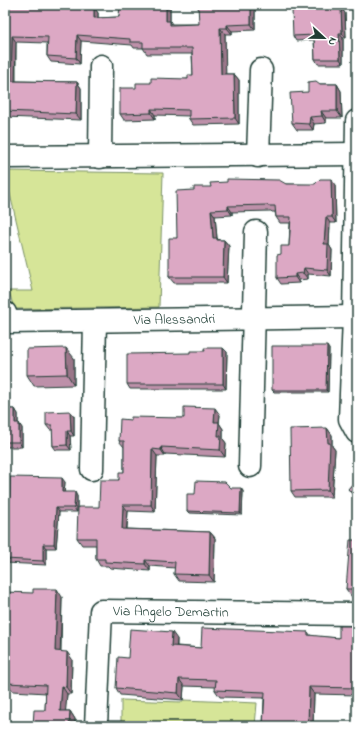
<svg xmlns="http://www.w3.org/2000/svg" width="362" height="731" font-family="'Indie Flower',sans-serif">
	<style>
		.green { fill: #d6e598; stroke: #7a9166 }
		.lines { fill: none; stroke-linecap: round; stroke-linejoin: round }
		.minor-casing { stroke: #1f3d34; stroke-width: 25 }
		.minor { stroke: #fff; stroke-width: 22 }
		.wall { fill: #bd90a9; stroke: #1f3d34 }
		.shaded-wall { fill: #9a7689; stroke: #1f3d34 }
		.building { fill: #dca8c4; stroke: #1f3d34 }
		.labels { text-anchor: middle; dominant-baseline: central; stroke-width: 4; stroke-linejoin: round; paint-order: stroke }
		.street-label { font-size: 14px; fill: #1f3d34; stroke: #fff }
	</style>
	<rect width="100%" height="100%" fill="#fff"/>
	<filter id="ink" filterUnits="userSpaceOnUse"><feTurbulence type="fractalNoise" baseFrequency=".025" numOctaves="2"/><feDisplacementMap in="SourceGraphic" scale="8" xChannelSelector="R" yChannelSelector="G"/><feConvolveMatrix kernelMatrix="1 2 1 2 8 2 1 2 1" color-interpolation-filters="sRGB"/></filter>
	<g filter="url(#ink)">
		<g class="green">
			<polygon points="5,171 163,173 159,307 14,309 9,291 33,291 9,190 5,190"/>
			<polygon points="121,700 183,702 184,700 257,703 255,726 121,726"/>
		</g>
		<g class="lines">
			<defs>
				<g id="minor">
					<polyline points="357,121 354,317 350,419 357,432"/>
					<polyline points="258,156 261,70"/>
					<polyline points="5,157 357,154"/>
					<polyline points="100,157 101,66"/>
					<path id="s1" d="M5 313 8 322 354 317"/>
					<polyline points="250,466 256,232"/>
					<polyline points="92,469 95,321"/>
					<path id="s2" d="M96 726 101 611 357 614"/>
				</g>
			</defs>
			<use href="#minor" class="minor-casing"/>
			<use href="#minor" class="minor"/>
		</g>
		<g class="wall">
			<polygon points="5,5 94,7 98,13 98,18 119,17 120,5 170,5 170,21 172,24 199,24 255,5 255,30 232,31 232,34 225,34 225,74 234,74 239,80 239,124 193,125 189,119 189,116 155,115 155,119 124,120 120,114 136,88 151,83 188,79 193,75 192,54 147,54 143,48 134,48 132,45 81,41 80,64 51,62 47,56 47,43 16,42 16,81 77,82 81,88 81,120 5,117"/>
			<polygon points="341,8 345,13 346,38 343,38 343,64 318,64 315,59 314,40 296,41 293,36"/>
			<polygon points="320,84 337,84 341,91 342,118 326,118 326,123 314,124 313,130 297,130 292,123 308,92"/>
			<polygon points="286,184 335,185 336,223 330,223 329,245 332,250 331,276 308,274 308,279 299,280 299,283 281,284 277,278 281,254 289,246 290,223 280,223 276,217 275,212 272,212 271,211 232,212 232,215 215,216 217,238 219,240 224,240 229,246 227,283 174,283 169,277 177,238 194,190"/>
			<polygon points="329,349 328,392 274,392 272,390"/>
			<polygon points="205,351 227,352 226,389 130,389 127,384 190,353"/>
			<polygon points="74,358 74,385 34,386 27,375"/>
			<polygon points="5,409 15,409 18,414 18,423 22,428 22,447 5,447"/>
			<polygon points="70,411 74,416 74,436 70,436 71,450 56,450 53,446 53,430 50,430 46,425"/>
			<polygon points="220,415 219,423 223,429 223,439 226,443 225,457 165,454 165,456 157,456 155,512 128,511 127,529 210,532 215,538 214,582 179,581 174,574 175,568 150,566 150,571 110,568 108,566 100,566 96,559 96,545 82,545 77,538 124,472 124,447 119,441 131,420 184,418"/>
			<polygon points="327,428 332,435 332,446 335,450 332,497 295,497 291,491"/>
			<polygon points="357,479 357,499 353,495 348,489"/>
			<polygon points="65,482 64,492 77,496 77,512 59,512 56,548 46,548 46,565 5,563 5,530 9,530"/>
			<polygon points="231,488 243,491 242,515 189,513 187,511 195,494"/>
			<polygon points="357,540 357,598 352,597 346,589"/>
			<polygon points="5,592 62,597 61,651 72,659 71,694 67,694 65,711 70,711 75,719 75,726 33,726 45,710 46,693 13,691 7,683 8,678 5,674 6,632 5,632"/>
			<polygon points="357,626 357,695 314,694 313,726 263,726 264,698 220,697 215,690 216,687 184,686 183,700 120,695 116,688 128,658 177,639 177,646 201,648 308,632 311,636 339,638"/>
		</g>
		<g class="shaded-wall">
			<polygon points="166,5 170,5 170,27 166,21"/>
			<polygon points="251,5 255,5 255,30 251,24"/>
			<polygon points="94,7 98,13 98,24 94,18"/>
			<polygon points="341,8 345,13 346,38 342,33"/>
			<polygon points="227,25 232,31 232,34 227,28"/>
			<polygon points="220,28 225,34 226,80 221,74"/>
			<polygon points="339,33 343,38 343,64 340,59"/>
			<polygon points="77,35 81,41 80,64 76,58"/>
			<polygon points="12,36 16,42 15,87 11,81"/>
			<polygon points="234,74 239,80 239,124 235,118"/>
			<polygon points="77,82 81,88 81,120 76,114"/>
			<polygon points="337,84 341,91 342,118 337,111"/>
			<polygon points="151,109 155,115 155,119 151,113"/>
			<polygon points="321,111 326,118 326,123 322,116"/>
			<polygon points="310,117 314,124 313,130 309,124"/>
			<polygon points="331,179 335,185 336,223 332,217"/>
			<polygon points="228,206 232,212 232,215 228,209"/>
			<polygon points="211,210 215,216 217,239 217,238 221,244 213,238"/>
			<polygon points="326,217 330,223 329,245 332,250 331,276 327,270 324,244"/>
			<polygon points="224,240 229,246 227,283 223,277"/>
			<polygon points="304,268 308,274 308,279 303,273"/>
			<polygon points="295,274 299,280 299,283 295,277"/>
			<polygon points="327,346 329,349 328,392 326,390"/>
			<polygon points="66,348 74,358 74,385 67,374"/>
			<polygon points="223,348 227,352 226,389 223,384"/>
			<polygon points="215,408 220,415 219,423 223,429 223,439 226,443 225,457 220,450 218,436 214,422"/>
			<polygon points="15,409 18,414 18,428 15,423"/>
			<polygon points="70,411 74,416 74,436 71,431"/>
			<polygon points="19,423 22,428 22,447 19,442"/>
			<polygon points="327,428 332,435 332,446 335,450 332,497 328,490"/>
			<polygon points="67,431 70,436 71,450 67,445"/>
			<polygon points="161,447 165,454 165,456 161,450"/>
			<polygon points="152,449 157,456 155,512 151,505"/>
			<polygon points="62,478 65,482 64,496 62,492"/>
			<polygon points="241,488 243,491 242,515 240,513"/>
			<polygon points="75,492 77,496 77,512 74,508"/>
			<polygon points="123,505 128,511 126,536 122,529"/>
			<polygon points="56,508 59,512 56,548 54,544"/>
			<polygon points="210,532 215,538 214,582 209,575"/>
			<polygon points="43,544 46,548 46,565 43,561"/>
			<polygon points="145,560 150,566 150,571 145,564"/>
			<polygon points="57,589 62,597 60,658 55,651"/>
			<polygon points="172,632 177,639 176,653 171,646"/>
			<polygon points="67,652 72,659 71,694 66,687"/>
			<polygon points="179,679 184,686 183,700 178,693"/>
			<polygon points="62,686 67,694 65,718 60,711"/>
			<polygon points="309,687 314,694 313,726 308,726"/>
			<polygon points="70,711 75,719 75,726 69,726"/>
		</g>
		<g class="building">
			<polygon points="5,5 50,5 94,7 94,18 119,17 120,5 166,5 166,21 170,21 170,25 199,24 198,5 251,5 251,24 227,25 227,28 220,28 221,74 234,74 235,118 189,119 189,110 151,109 151,113 120,114 120,88 136,88 136,83 151,83 151,78 188,79 188,75 193,75 192,48 143,48 143,42 130,42 130,39 77,35 76,58 47,56 48,37 12,36 11,81 77,82 76,114 5,111"/>
			<polygon points="341,8 342,33 339,33 340,59 315,59 314,35 293,36 292,10"/>
			<polygon points="316,81 320,84 337,84 337,111 321,111 322,116 310,117 309,124 292,123 290,93 308,92 308,82"/>
			<polygon points="227,179 279,180 286,184 315,184 320,179 331,179 332,217 326,217 324,244 328,244 327,270 304,268 303,273 295,274 295,277 277,278 277,255 281,254 281,246 289,246 291,217 276,217 275,206 268,206 268,205 228,206 228,209 211,210 213,238 217,238 217,240 224,240 223,277 169,277 169,238 177,238 176,191 194,190 194,187 211,187 210,183 227,182"/>
			<polygon points="272,346 327,346 326,390 272,390"/>
			<polygon points="66,348 67,374 27,375 27,349"/>
			<polygon points="204,348 223,348 223,384 127,384 127,354 190,353 190,351 205,351"/>
			<polygon points="184,407 215,408 214,422 219,422 218,436 221,436 220,450 161,447 161,450 152,449 151,505 123,505 122,529 210,532 209,575 174,574 175,562 145,560 145,564 105,562 105,559 96,559 96,538 77,538 78,507 99,507 100,480 119,480 119,472 124,472 124,441 119,441 120,419 131,420 131,417 184,418"/>
			<polygon points="5,409 15,409 15,423 19,423 19,442 5,442"/>
			<polygon points="70,411 71,431 67,431 67,445 53,446 52,425 46,425 46,412"/>
			<polygon points="327,428 328,443 330,443 328,490 291,491 290,429"/>
			<polygon points="10,477 62,478 62,492 75,492 74,508 56,508 54,544 43,544 43,561 5,559 5,530 9,530"/>
			<polygon points="357,479 357,497 348,489"/>
			<polygon points="196,481 225,482 231,488 241,488 240,513 187,511 187,494 195,494"/>
			<polygon points="350,540 357,540 357,589 346,589"/>
			<polygon points="33,589 57,589 55,651 67,652 66,687 62,686 60,711 70,711 69,726 33,726 34,710 45,710 46,685 7,683 8,673 5,672 5,646 6,625 5,625 5,592 33,593"/>
			<polygon points="339,626 357,626 357,688 309,687 308,726 263,726 265,692 215,690 216,680 179,679 178,693 116,688 118,657 128,658 130,629 172,632 171,646 201,648 202,628 308,632 308,635 339,638"/>
		</g>
	</g>
	<g class="labels">
		<g class="street-label">
			<text stroke="none"><textPath href="#s1" startOffset="176">Via Alessandri</textPath></text>
			<text stroke="none"><textPath href="#s2" startOffset="185">Via Angelo Demartin</textPath></text>
		</g>
	</g>
	<rect width="362" height="731" fill="none" stroke="#fff" stroke-width="20"/>
	<rect x="10" y="10" width="342" height="711" fill="none" stroke="#1f3d34" stroke-width="1.5" filter="url(#ink)"/>
	<g transform="translate(324 38) rotate(112)" stroke="#ffffff" stroke-width="3" paint-order="stroke">
	<path d="M0-3L7 15L0 10L-7 15Z" fill="#1f3d34"/>
	<text y="-6" font-size="11" font-weight="bold" text-anchor="middle" fill="#1f3d34">N</text>
	</g>
</svg>
